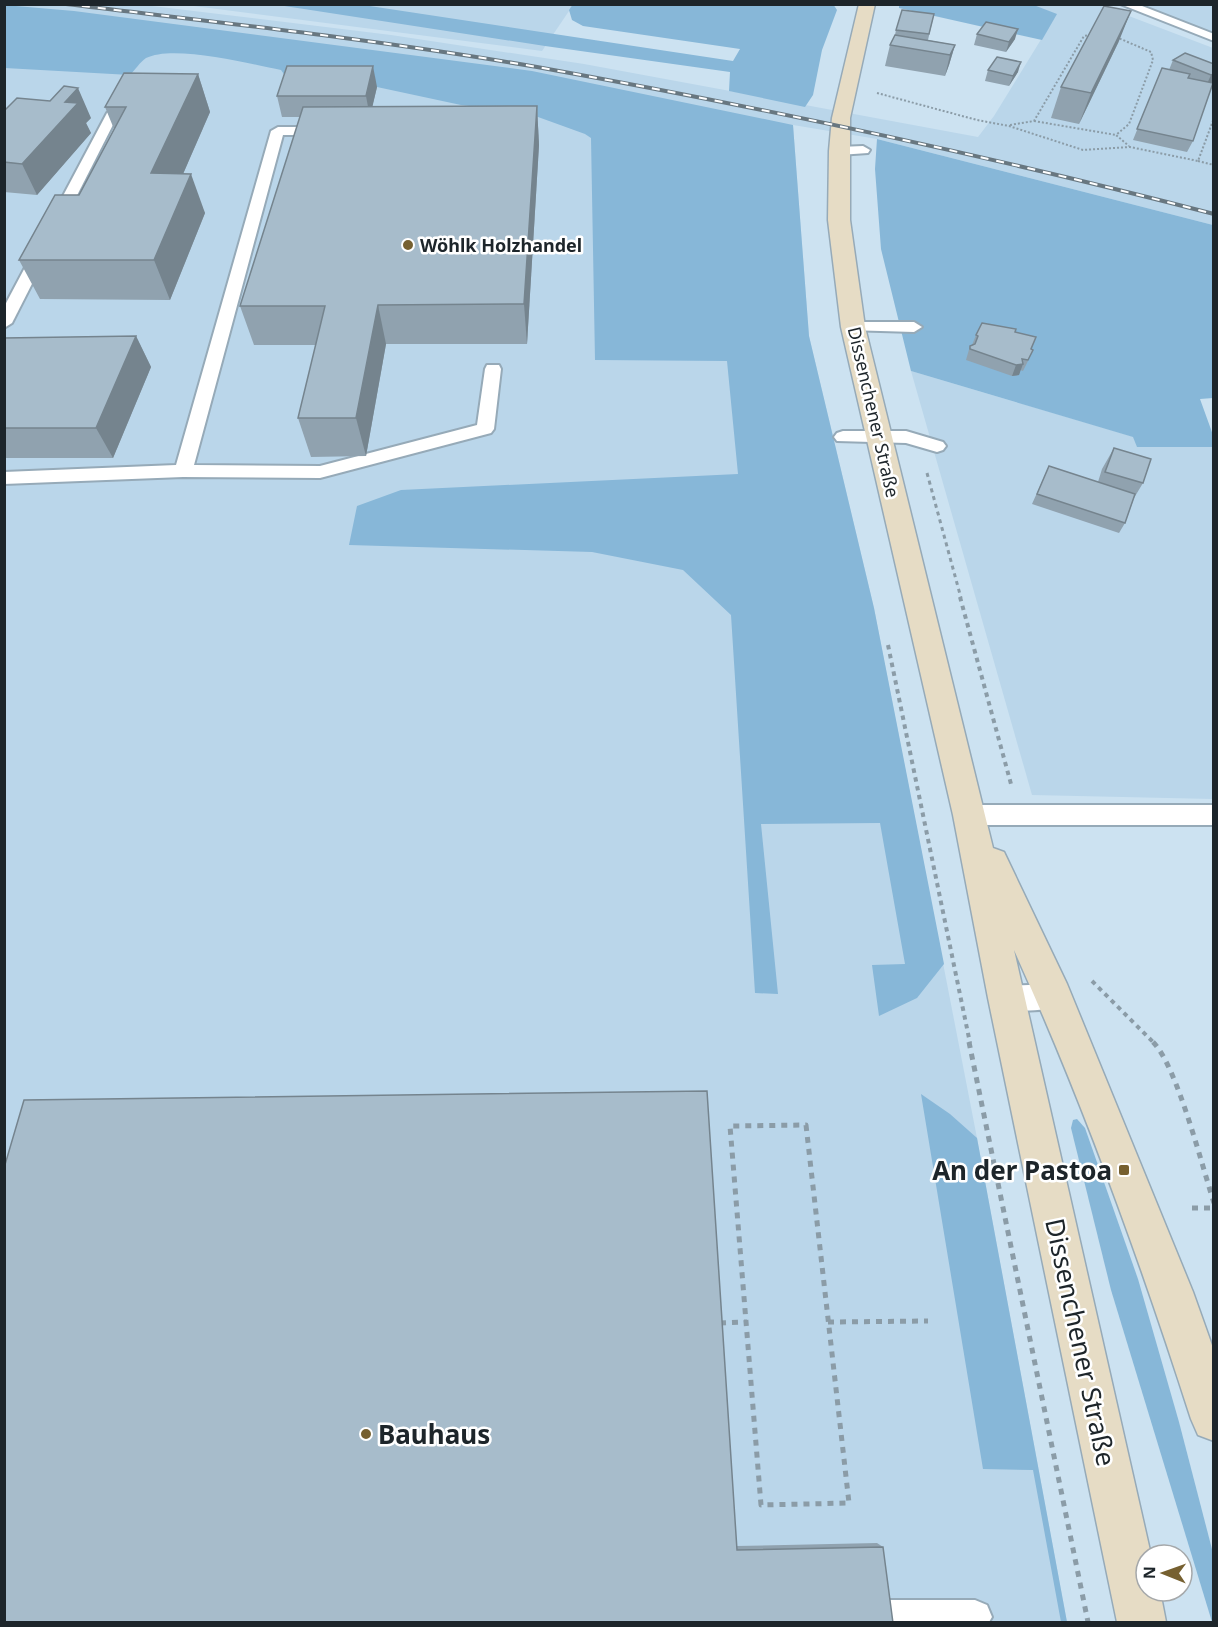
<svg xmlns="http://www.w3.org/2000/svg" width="1218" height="1627" font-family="'Noto Sans',sans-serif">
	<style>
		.built { fill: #bad6ea }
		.green { fill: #87b7d8 }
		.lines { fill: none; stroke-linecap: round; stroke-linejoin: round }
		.service-casing { stroke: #96aab8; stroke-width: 4 }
		.secondary-casing { stroke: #96aab8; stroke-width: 3 }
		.path-far3 { stroke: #8b9ca7; stroke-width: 2; stroke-dasharray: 2 2; stroke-linecap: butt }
		.path-far2 { stroke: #8b9ca7; stroke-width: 3; stroke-dasharray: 4 4; stroke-linecap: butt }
		.path-far1 { stroke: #8b9ca7; stroke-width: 4; stroke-dasharray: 4.5 4.5; stroke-linecap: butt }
		.path { stroke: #8b9ca7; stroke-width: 5; stroke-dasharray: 6 6; stroke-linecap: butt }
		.service { fill: #fff; fill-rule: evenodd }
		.secondary { fill: #e6dcc5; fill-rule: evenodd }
		.rail-casing { stroke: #687780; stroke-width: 4 }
		.rail { stroke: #fff; stroke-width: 2; stroke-dasharray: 8; stroke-linecap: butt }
		.wall { fill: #90a2af }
		.shaded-wall { fill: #75848e }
		.building { fill: #a7bccb; stroke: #75848e; stroke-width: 1.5 }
		.poi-dot { fill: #766030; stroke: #fff; stroke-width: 2 }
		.labels { text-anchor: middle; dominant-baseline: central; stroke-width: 5; stroke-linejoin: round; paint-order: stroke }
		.far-poi-label { font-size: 18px; font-weight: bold; fill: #1d252a; stroke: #fff; text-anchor: start }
		.far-street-label { font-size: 18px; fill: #1d252a; stroke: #fff }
		.near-poi-label { font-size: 26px; font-weight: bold; fill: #1d252a; stroke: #fff; text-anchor: end }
		.near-street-label { font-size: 26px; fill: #1d252a; stroke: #fff }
	</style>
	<rect width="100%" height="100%" fill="#cce2f1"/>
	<g class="built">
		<polygon points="5,5 144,5 391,35 584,64 978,137 994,116 1056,15 1031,5 1100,5 1213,48 1213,225 877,139 793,125 809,336 874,608 977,1138 1067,1622 5,1622"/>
		<polygon points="186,5 573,5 542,51"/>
		<polygon points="1139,5 1213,5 1213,32 1175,19"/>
		<polygon points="911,371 1134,437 1138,447 1213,447 1213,799 1032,795"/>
	</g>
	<g class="green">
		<polygon points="573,4 833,4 837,10 822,50 813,95 805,107 729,91 730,72 545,46 278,5 363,5 733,61 740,49 583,26 572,20 569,10"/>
		<polygon points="899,4 1031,4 1057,14 1042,40 899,8"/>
		<path d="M4 5 74 11 532 71 793 125 809 336 874 608 944 964 917 998 879 1016 872 965 905 964 880 823 761 824 778 994 755 993 731 615 683 570 592 552 349 545 357 506 401 490 738 474 727 361 595 360 591 138 585 134 527 113 461 105 377 87H293L281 70C251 64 173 44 146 58 140 62 135 70 130 75L5 68Z"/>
		<polygon points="877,139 1213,225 1213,398 1200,399 1213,435 1213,447 1137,447 1133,437 911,371 881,249 875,169"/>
		<polygon points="921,1094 950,1114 977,1138 1067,1622 1061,1622 1033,1470 983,1469"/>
		<polygon points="1077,1119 1085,1128 1138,1279 1179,1422 1213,1553 1213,1622 1212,1622 1111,1290 1071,1128 1073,1120"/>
	</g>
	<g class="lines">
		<defs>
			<g id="service">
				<polygon points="1120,4 1137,4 1214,34 1214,41"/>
				<polygon points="113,109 119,113 12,323 4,328 4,307 107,113"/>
				<polygon points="278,127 326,127 333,131 326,135 283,135 194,465 320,466 477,425 485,369 487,365 499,365 501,369 494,429 491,433 320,478 183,477 4,484 4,472 176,465 271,131"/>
				<polygon points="863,146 870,150 868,153 839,155 832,151 839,147"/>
				<polygon points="853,322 914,322 922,327 914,332 847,330 845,327"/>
				<polygon points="843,431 906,431 943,442 946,446 943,450 937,452 906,443 837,441 834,437 837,433"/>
				<polygon points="970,805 1214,805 1214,825 970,825 962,822 959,815 962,808"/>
				<path d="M1054 984 1063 987 1067 996 1063 1005C1046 1011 1014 1013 997 1007L993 998 997 989 1006 986Z"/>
				<polygon points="887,1600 975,1600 987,1605 992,1617 989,1622 873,1622 870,1617 875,1605"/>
			</g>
			<path id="secondary" d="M859 4H875L850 118V220L865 327 993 848 1004 852 1067 984 1193 1292 1214 1351V1441L1198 1435 1191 1419C1140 1260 1083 1102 1014 950L1151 1555H1146V1591H1160L1166 1622H1117L988 998 953 815 841 327 828 220 829 151 832 118Z"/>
		</defs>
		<use href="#service" class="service-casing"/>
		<use href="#secondary" class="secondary-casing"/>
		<g class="path-far3">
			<polyline points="1116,37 1151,52 1153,60 1129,124 1116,135 1129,146"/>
			<polyline points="877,93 977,120 1009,126 1083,150 1130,147 1198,161 1214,118"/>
			<polyline points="1034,121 1116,135"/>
			<polyline points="1010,125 1034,121 1084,36 1094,34"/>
			<polyline points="1198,161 1214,165"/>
		</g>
		<polyline class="path-far2" points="927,473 961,598"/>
		<g class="path-far1">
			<polyline points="960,597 1011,784"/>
			<polyline points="888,645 970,1043"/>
			<polyline points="1092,981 1154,1043"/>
		</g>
		<g class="path">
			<polyline points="969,1042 1088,1622"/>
			<path d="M1153 1042C1177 1066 1202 1166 1214 1203"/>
			<polygon points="806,1125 849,1503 761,1505 730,1126"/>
			<polyline points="1192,1208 1214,1208"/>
			<polyline points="828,1322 928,1321"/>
			<polyline points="720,1323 747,1322"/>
		</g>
		<use href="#service" class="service"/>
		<use href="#secondary" class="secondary"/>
		<defs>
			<path id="rail" d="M66 4C223 23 381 40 537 67 765 108 990 156 1214 214"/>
		</defs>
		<use href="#rail" class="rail-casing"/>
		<use href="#rail" class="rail"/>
	</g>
	<g class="wall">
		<polygon points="476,4 491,4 489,6"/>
		<polygon points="934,14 928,40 955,45 949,65 945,76 885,66 890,45 895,35 896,30"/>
		<polygon points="977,34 1015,39 1006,52 974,45"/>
		<polygon points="1119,41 1079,124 1051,118 1061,87"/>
		<polygon points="1173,60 1214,64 1214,82 1211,83 1193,141 1187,152 1133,140 1162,68 1169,70"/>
		<polygon points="988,70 1018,72 1009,86 985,81"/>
		<polygon points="198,74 210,112 183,174 205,213 170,300 40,299 19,260 79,195 114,129 105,107"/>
		<polygon points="377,87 372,107 537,106 539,145 527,344 386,344 366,456 311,457 298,418 316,345 254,345 240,306 300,117 282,117 277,96"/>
		<polygon points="4,111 91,118 86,123 91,133 37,195 4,192"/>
		<polygon points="1015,332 1031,349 1028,361 1023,371 1020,370 1019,375 1012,376 966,360 970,346 972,345 976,335"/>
		<polygon points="136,336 151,367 113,458 4,458 4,338"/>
		<polygon points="1114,448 1143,483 1134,498 1125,523 1119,533 1032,504 1049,466 1098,482 1102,469"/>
		<polygon points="877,1543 883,1547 4,1623 736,1546"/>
	</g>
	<g class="shaded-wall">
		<polygon points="1131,11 1119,41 1079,124 1091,93"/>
		<polygon points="1018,29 1015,39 1006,52 1009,42"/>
		<polygon points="955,45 949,65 945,76 950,55"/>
		<polygon points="1021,62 1018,72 1009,86 1013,76"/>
		<polygon points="373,66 377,87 370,117 366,96"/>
		<polygon points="198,74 210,112 166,213 151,173"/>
		<polygon points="1214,74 1214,82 1206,86 1211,75"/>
		<polygon points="78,88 91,118 86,123 91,133 37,195 22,164 65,102"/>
		<polygon points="537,106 539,145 527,344 524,304"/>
		<polygon points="191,174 205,213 170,300 154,260"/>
		<polygon points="378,305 386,344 366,456 356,418"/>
		<polygon points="136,336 151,367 113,458 96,428"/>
		<polygon points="1023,364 1019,375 1012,376 1016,365"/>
	</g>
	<g class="building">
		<polygon points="1104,6 1131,11 1091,93 1061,87"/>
		<polygon points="902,10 934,14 929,34 896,30"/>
		<polygon points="986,22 1018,29 1009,42 977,34"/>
		<polygon points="895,35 955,45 950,55 890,45"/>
		<polygon points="1185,53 1214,64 1214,74 1211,75 1173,60"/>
		<polygon points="997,57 1021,62 1013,76 988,70"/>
		<polygon points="287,66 373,66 366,96 277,96"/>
		<polygon points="1162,68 1190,74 1188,78 1213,83 1193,141 1137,129"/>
		<polygon points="124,73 198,74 151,173 191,174 154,260 19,260 55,195 79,195 126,107 105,107"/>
		<polygon points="64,86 78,88 65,102 78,103 22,164 4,162 4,111 17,98 50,101"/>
		<polygon points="537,106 524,304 378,305 356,418 298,418 325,306 240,306 303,107"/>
		<polygon points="982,323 1016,329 1015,332 1036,337 1031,349 1033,350 1028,360 1022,359 1023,364 1016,365 970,349 970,346 975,344 978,336 976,335"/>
		<polygon points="136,336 96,428 4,428 4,338"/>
		<polygon points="1114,448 1151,459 1143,483 1105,472"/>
		<polygon points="1049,466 1135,494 1125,523 1037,494"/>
		<polygon points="707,1091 737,1550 883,1547 893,1623 4,1623 4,1168 24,1100"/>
	</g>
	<g class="poi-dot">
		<circle cx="408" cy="245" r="6"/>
		<rect x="1118" y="1164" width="12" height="12" rx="3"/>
		<circle cx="366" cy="1434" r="6"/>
	</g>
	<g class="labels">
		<g class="far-poi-label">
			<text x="420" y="245">Wöhlk Holzhandel</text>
		</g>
		<g class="far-street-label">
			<text transform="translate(874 412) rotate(77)">Dissenchener Straße</text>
		</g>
		<g class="near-poi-label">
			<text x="1112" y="1170">An der Pastoa</text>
			<text x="378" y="1434" text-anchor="start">Bauhaus</text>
		</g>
		<g class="near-street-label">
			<text transform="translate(1081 1342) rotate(78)">Dissenchener Straße</text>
		</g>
	</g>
	<rect width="1218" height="1627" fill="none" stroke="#1d252a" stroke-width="12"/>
	<g transform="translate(1164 1573) rotate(271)"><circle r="28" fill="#ffffff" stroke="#a5a8aa" stroke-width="1.5"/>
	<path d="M0-4.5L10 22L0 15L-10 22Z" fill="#766030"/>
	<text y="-9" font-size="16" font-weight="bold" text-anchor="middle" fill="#1d252a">N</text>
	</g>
</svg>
